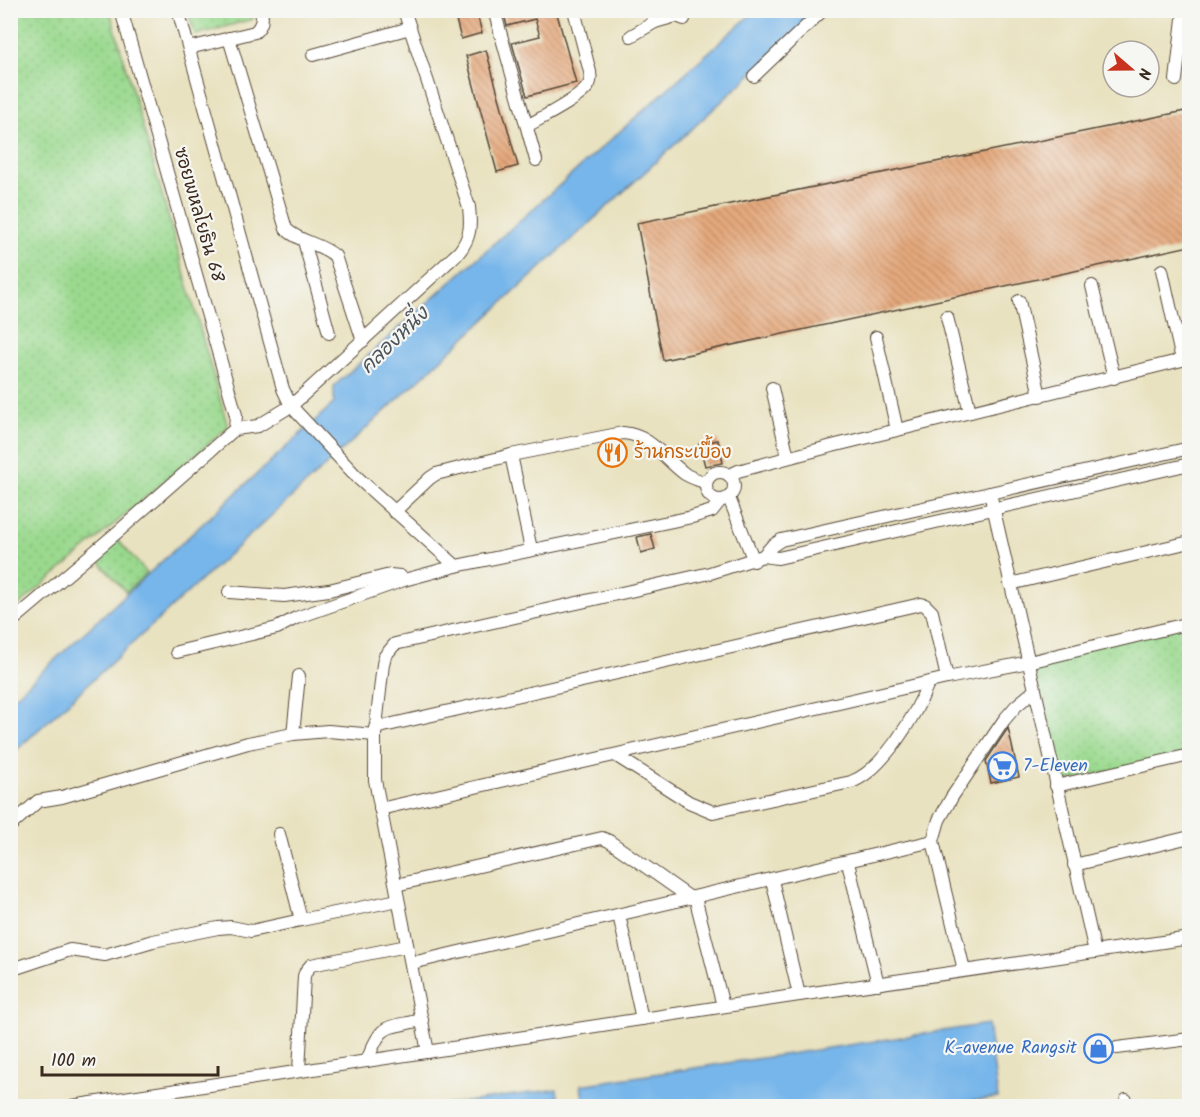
<svg xmlns="http://www.w3.org/2000/svg" width="1200" height="1117" font-family="Kalam,'Playpen Sans Thai',sans-serif">
	<style>
		.grass { fill: url(#grass-dots); stroke: #6a8256; stroke-width: 1.5 }
		.water { fill: #77b6ea; stroke: #597084; stroke-width: 1.5 }
		.building { fill: url(#building-back-hatch) }
		.lines { fill: none; stroke-linecap: round; stroke-linejoin: round }
		.street-casing { stroke: #554636; stroke-width: 14 }
		.street { stroke: #fff; stroke-width: 12 }
		.labels { text-anchor: middle; dominant-baseline: central; stroke-width: 4.5; stroke-linejoin: round; paint-order: stroke }
		.street-label { font-size: 18px; fill: #3b2a1e; stroke: #f6f6f2 }
		.food-label { font-size: 18px; fill: #c56008; stroke: #f6f6f2; text-anchor: start }
		.shop-label { font-size: 18px; fill: #366cbe; stroke: #f6f6f2; text-anchor: start }
		.water-label { font-size: 20px; font-style: italic; fill: #4d545b; stroke: #f6f6f2 }
	</style>
	<defs>
		<pattern id="grass-dots" width="8" height="8" patternUnits="userSpaceOnUse" patternTransform="scale(1.5)"><rect width="8" height="8" fill="#9ad98e"/><path d="M2 2h.1M6 6h.1" fill="none" stroke="#86ba7a" stroke-width="1.8" stroke-linecap="round"/></pattern>
		<pattern id="building-back-hatch" width="6" height="6" patternUnits="userSpaceOnUse" patternTransform="scale(1.5)"><rect width="6" height="6" fill="#e5a97d"/><path d="M-1 5l2 2M0 0l6 6M5-1l2 2" fill="none" stroke="#bb8a66"/></pattern>
	</defs>
	<rect width="100%" height="100%" fill="#f6f6f2"/>
	<filter id="ink" filterUnits="userSpaceOnUse"><feTurbulence type="fractalNoise" baseFrequency=".0167" numOctaves="2"/><feDisplacementMap in="SourceGraphic" scale="12" xChannelSelector="R" yChannelSelector="G"/><feConvolveMatrix kernelMatrix="1 2 1 2 8 2 1 2 1" color-interpolation-filters="sRGB"/></filter>
	<filter id="wash" filterUnits="userSpaceOnUse"><feTurbulence type="fractalNoise" baseFrequency=".008" numOctaves="4" result="noise"/><feDisplacementMap in="SourceGraphic" scale="24" xChannelSelector="R" yChannelSelector="G"/><feGaussianBlur stdDeviation="1.35" result="paint"/><feColorMatrix in="noise" values="0 0 0 0 0 0 0 0 0 0 0 0 0 0 0 0 0 1.4 0 .05"/><feComposite in="paint" operator="in"/></filter>
	<g filter="url(#wash)">
		<rect width="100%" height="100%" fill="#e9e2c0"/>
		<g class="grass">
			<polygon points="11,10 110,11 228,427 11,612"/>
			<polygon points="188,11 250,11 253,19 195,35"/>
			<polygon points="116,538 147,573 126,592 95,557"/>
			<polygon points="1189,620 1189,753 1060,783 1030,660"/>
		</g>
		<g class="water">
			<polygon points="755,11 820,11 11,755 11,700 334,403 334,386"/>
			<polygon points="988,1024 998,1098 927,1106 584,1106 581,1085"/>
			<polygon points="557,1089 559,1106 439,1106"/>
		</g>
		<g id="blocks">
			<g class="building">
				<polygon points="476,10 482,33 461,39 455,16"/>
				<polygon points="503,10 556,10 576,83 527,96 512,43 540,36 535,19 507,26"/>
				<polygon points="486,50 518,166 497,172 466,56"/>
				<polygon points="1190,110 1190,246 663,360 637,223"/>
				<polygon points="718,440 723,463 705,466 699,444"/>
				<polygon points="651,534 655,549 641,553 637,537"/>
				<polygon points="1008,728 1019,777 991,783 986,761"/>
			</g>
		</g>
	</g>
	<g filter="url(#ink)">
		<use href="#blocks" fill-opacity="0" stroke="#554636" stroke-width="1.5"/>
		<g class="lines">
			<defs>
				<g id="street">
					<polyline points="121,10 236,415 235,429"/>
					<polyline points="178,10 283,389 291,406 359,479 456,566 692,517 712,511 720,501"/>
					<polyline points="494,10 536,160"/>
					<polyline points="655,22 676,16 684,19"/>
					<polyline points="631,36 655,22 651,10"/>
					<path d="M229 38 286 229C300 243 321 243 335 256L363 341"/>
					<path d="M189 48 255 32C262 25 263 20 261 10"/>
					<polyline points="313,55 410,28"/>
					<polyline points="754,76 823,10"/>
					<polyline points="1176,80 1184,10"/>
					<path d="M527 126C541 118 581 98 588 86 591 82 591 78 590 72L574 10"/>
					<polyline points="304,241 329,333"/>
					<polyline points="1162,270 1182,360"/>
					<polyline points="1092,286 1114,378"/>
					<polyline points="1019,301 1040,396"/>
					<polyline points="947,317 970,412"/>
					<polyline points="876,337 897,430"/>
					<polyline points="772,388 788,457"/>
					<polyline points="511,455 531,549"/>
					<circle cx="720" cy="486" r="14"/>
					<polyline points="730,475 738,471 832,446 1190,358"/>
					<polyline points="990,493 1095,952"/>
					<polyline points="729,498 754,561"/>
					<path d="M394 512 430 478 436 474 511 455 623 433C651 435 664 459 685 474 691 478 699 480 706 483"/>
					<polyline points="763,556 778,558 787,556 1190,464"/>
					<polyline points="1010,584 1190,542"/>
					<polyline points="229,592 284,596 329,590 390,575 400,576 404,580"/>
					<path d="M10 623 120 530 235 429 258 426 291 406 459 252C471 237 471 225 469 207L404 10"/>
					<polyline points="177,652 277,628 296,618 404,580 456,566"/>
					<polyline points="375,728 921,604 925,605 932,612 947,678"/>
					<polyline points="293,734 299,676"/>
					<path d="M615 755 689 802 713 812 851 782C882 771 917 714 928 683"/>
					<polyline points="1056,786 1190,755"/>
					<polyline points="380,809 947,678 1029,662 1190,623"/>
					<polyline points="10,826 38,801 62,797 248,743 293,734 328,731 375,735"/>
					<polyline points="279,834 301,920 398,900"/>
					<polyline points="848,863 878,984"/>
					<polyline points="1074,865 1190,837"/>
					<polyline points="772,880 799,995"/>
					<polyline points="396,885 602,838 609,841 689,897"/>
					<polyline points="695,897 723,1006"/>
					<polyline points="619,915 642,1019"/>
					<polyline points="412,963 933,841"/>
					<polyline points="19,967 70,950 105,955 153,941 218,928 231,927 251,931 301,920"/>
					<polyline points="964,970 933,841 939,820 952,797 1004,720 1016,706 1035,690"/>
					<polyline points="1117,1048 1190,1039"/>
					<polyline points="428,1052 375,780 375,735 383,664 385,656 395,644 710,573 763,556 772,546 781,540 1190,448"/>
					<path d="M367 1061C382 1022 384 1029 422 1020"/>
					<polyline points="299,1071 304,976 306,971 311,965 407,946"/>
					<polyline points="1126,1100 1127,1106"/>
					<polyline points="72,1106 799,995 1190,938"/>
				</g>
			</defs>
			<use href="#street" class="street-casing"/>
			<use href="#street" class="street"/>
		</g>
	</g>
	<defs>
		<symbol id="restaurant-ring" viewBox="-11 -11 22 22"><circle r="9.5" fill="#f6f6f2" stroke="#e8710a" stroke-width="1.5"/><path d="M-5-6h1v4h1v-4h1v4h1v-4h1v5L-1.5 .5V6h-2V.5L-5-1ZM5-6V6H3V1.5H1.5Q1.5-4 5-6Z" fill="#e8710a"/></symbol>
		<symbol id="supermarket-ring" viewBox="-11 -11 22 22"><circle r="9.5" fill="#f6f6f2" stroke="#3f7fe0" stroke-width="1.5"/><path d="M-6-5.5h2.5l.6 2H6L4.5 2H-2.5L-4.4-4H-6ZM-1.5 3.2a1.3 1.3 0 1 0 .1 0ZM3 3.2a1.3 1.3 0 1 0 .1 0Z" fill="#3f7fe0"/></symbol>
		<symbol id="shop-ring" viewBox="-11 -11 22 22"><circle r="9.5" fill="#f6f6f2" stroke="#3f7fe0" stroke-width="1.5"/><path d="M-5-2.5h2.3a2.7 3.5 0 0 1 5.4 0H5L5.5 6h-11ZM-1.5-2.5h3a1.5 2.3 0 0 0-3 0Z" fill="#3f7fe0"/></symbol>
	</defs>
	<g fill-rule="evenodd">
		<use href="#restaurant-ring" x="596" y="436" width="33" height="33"/>
		<use href="#supermarket-ring" x="986" y="750" width="33" height="33"/>
		<use href="#shop-ring" x="1082" y="1032" width="33" height="33"/>
	</g>
	<g class="labels">
		<g class="street-label">
			<text transform="translate(198 215) rotate(74)">ซอยพหลโยธิน 68</text>
		</g>
		<g class="food-label">
			<text x="634" y="453">ร้านกระเบื้อง</text>
		</g>
		<g class="shop-label">
			<text x="1023" y="766">7-Eleven</text>
			<text x="1077" y="1048" text-anchor="end">K-avenue Rangsit</text>
		</g>
		<g class="water-label">
			<text transform="translate(395 341) rotate(-44)">คลองหนึ่ง</text>
		</g>
	</g>
	<rect width="1200" height="1117" fill="none" stroke="#f6f6f2" stroke-width="36"/>
	<g transform="translate(1131 69) rotate(110)"><circle r="28" fill="#f6f6f2" stroke="#aba49d" stroke-width="1.5"/>
	<path d="M0-4.5L10 22L0 15L-10 22Z" fill="#c8321e"/>
	<text y="-9" font-size="16" font-weight="bold" text-anchor="middle" fill="#3b2a1e">N</text>
	</g>
	<path d="M42 1066v9h176v-9" fill="none" stroke="#3b2a1e" stroke-width="3"/>
	<text x="51" y="1066" font-size="18" fill="#3b2a1e" stroke="#f6f6f2" stroke-width="4.5" paint-order="stroke">100 m</text>
</svg>
